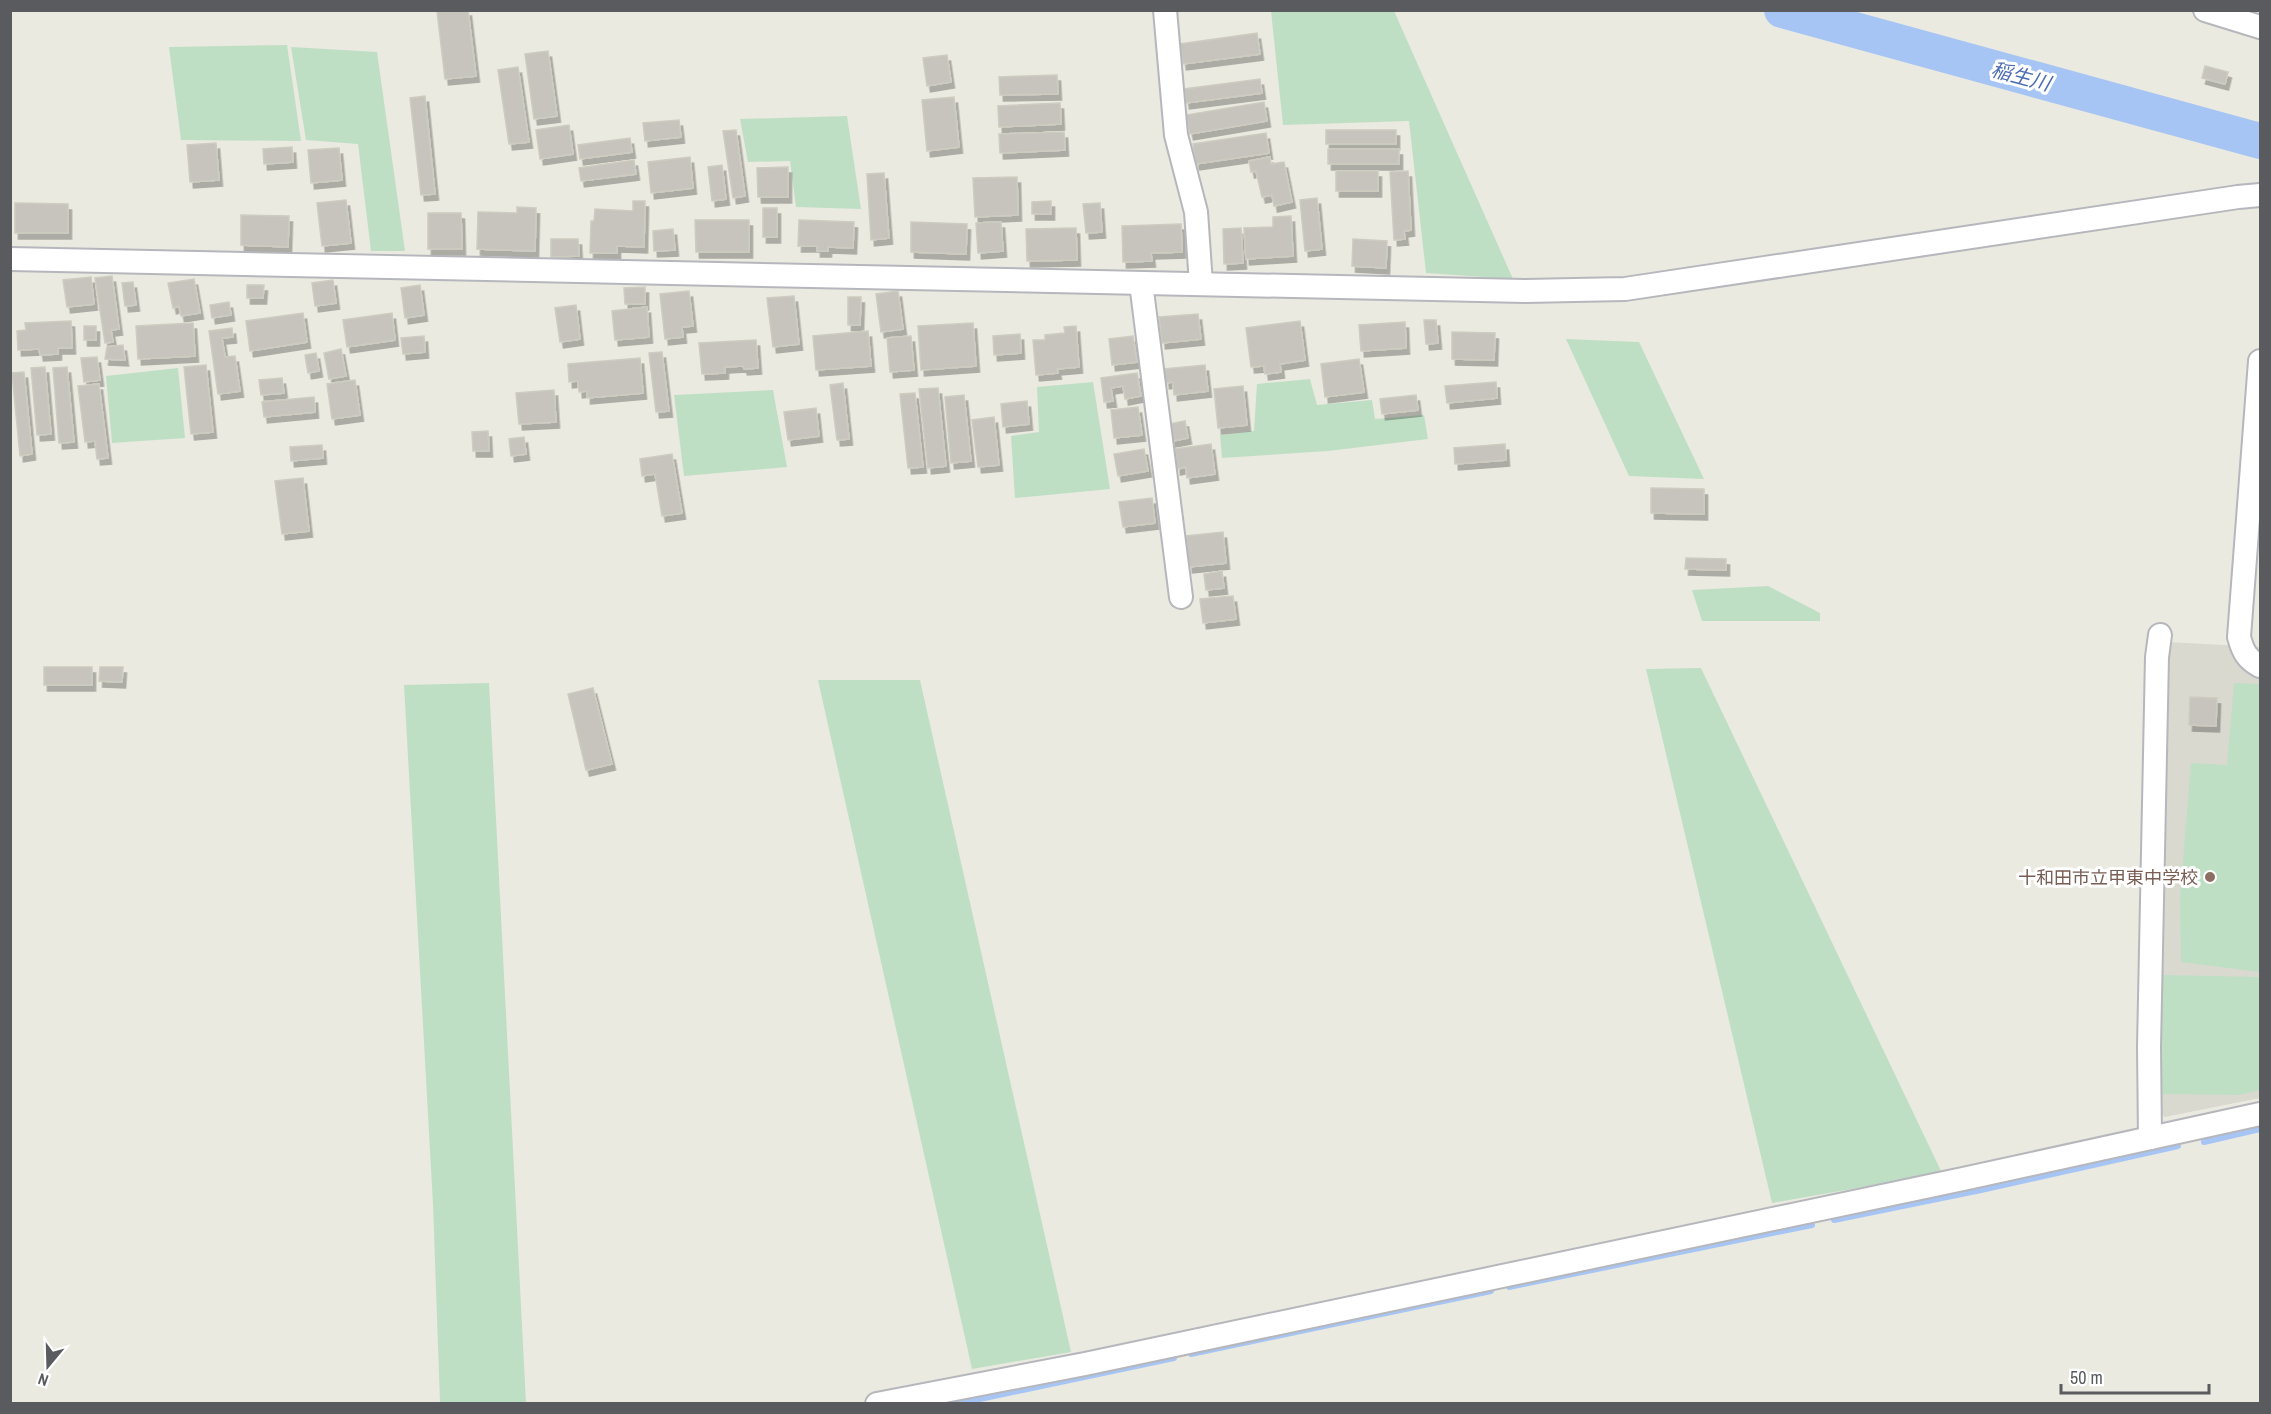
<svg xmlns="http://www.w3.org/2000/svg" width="2271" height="1414" font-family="'Archivo Narrow','Noto Sans JP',sans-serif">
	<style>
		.education { fill: #dad9cf }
		.green { fill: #bfdfc5 }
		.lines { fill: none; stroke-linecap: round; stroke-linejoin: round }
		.stream { stroke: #a6c5f4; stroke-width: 6 }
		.river { stroke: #a6c5f4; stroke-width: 36 }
		.building { fill: #c6c4bd; stroke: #ceccc0; stroke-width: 1.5; filter: url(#shadow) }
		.minor-casing { stroke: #b6b7bc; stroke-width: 26 }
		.minor { stroke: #fff; stroke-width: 22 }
		.education-dot { fill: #8d6e63; stroke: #fff; stroke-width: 2 }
		.labels { text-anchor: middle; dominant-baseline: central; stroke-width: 6; stroke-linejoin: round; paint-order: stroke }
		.education-label { font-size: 18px; fill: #785e54; stroke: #fff; text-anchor: end }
		.water-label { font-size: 20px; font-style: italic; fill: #4d6db3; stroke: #fff }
	</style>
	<defs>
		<filter id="shadow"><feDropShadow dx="3.5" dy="6" stdDeviation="0" flood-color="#0004"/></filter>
	</defs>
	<rect width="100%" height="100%" fill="#eaeae0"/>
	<polygon class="education" points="2167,642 2260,647 2260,1098 2165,1117 2157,1110"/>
	<g class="green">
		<polygon points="1271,11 1394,11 1513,279 1426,273 1409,121 1283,125"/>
		<polygon points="287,45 301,141 181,140 169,47"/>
		<polygon points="291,47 377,52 405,251 371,251 358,144 306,140"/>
		<polygon points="847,116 861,209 796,207 790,161 748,162 740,119"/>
		<polygon points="1566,339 1639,342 1704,479 1629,476"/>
		<polygon points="178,368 185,438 112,443 106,376"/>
		<polygon points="1310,379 1317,405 1372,400 1375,419 1424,415 1428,439 1328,451 1222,458 1220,435 1254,431 1257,384"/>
		<polygon points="1093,382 1110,489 1015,498 1011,436 1039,432 1037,387"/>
		<polygon points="773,390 787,467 684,476 674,395"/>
		<polygon points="1768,586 1820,613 1820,621 1702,621 1692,590"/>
		<polygon points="1701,668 1942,1173 1772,1203 1646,669"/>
		<polygon points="818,680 920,680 1071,1352 972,1369"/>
		<polygon points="489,683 526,1403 440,1403 433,1204 404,685"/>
		<polygon points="2234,683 2260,684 2260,972 2181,962 2180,897 2191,763 2227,765"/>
		<polygon points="2162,975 2260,977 2260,1090 2240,1095 2161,1094"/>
	</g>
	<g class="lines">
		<g class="stream">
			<polyline points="2204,1142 2260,1129"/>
			<polyline points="1834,1220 1981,1190 2178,1146"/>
			<polyline points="1509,1287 1812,1225"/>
			<polyline points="1191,1354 1491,1291"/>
			<polyline points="956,1404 1174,1358"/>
		</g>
		<polyline class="river" points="1782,10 2260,141"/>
	</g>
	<g class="building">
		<polygon points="468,10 476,76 445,79 437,11"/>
		<polygon points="1257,33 1260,54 1183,64 1180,44"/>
		<polygon points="548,51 557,116 534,119 525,54"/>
		<polygon points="947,55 951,82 927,86 923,58"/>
		<polygon points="2205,66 2228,72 2225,84 2202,78"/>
		<polygon points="518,67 529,142 509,144 498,70"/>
		<polygon points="1057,75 1058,94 1000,95 999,77"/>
		<polygon points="1260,79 1262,93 1186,103 1184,89"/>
		<polygon points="425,96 435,194 421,195 410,98"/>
		<polygon points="954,97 959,147 927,151 922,100"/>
		<polygon points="1264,102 1267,121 1190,134 1186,115"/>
		<polygon points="1060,103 1061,124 999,127 998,106"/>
		<polygon points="679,120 681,137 645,141 643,123"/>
		<polygon points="569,125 573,154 540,159 536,130"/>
		<polygon points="736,130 745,196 733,198 723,131"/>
		<rect x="1326" y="130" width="70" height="14"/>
		<polygon points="1064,132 1065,150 1000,153 999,134"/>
		<polygon points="1266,133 1269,153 1196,164 1193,144"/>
		<polygon points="630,138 632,152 580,159 578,145"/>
		<polygon points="216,143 219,180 190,182 187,145"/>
		<polygon points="292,147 293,162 264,164 263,149"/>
		<polygon points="339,148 342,180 311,183 308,150"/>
		<rect x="1328" y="149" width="71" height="15"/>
		<polygon points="690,157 693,188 651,193 648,162"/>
		<polygon points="1270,157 1271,164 1284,162 1292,202 1274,206 1272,195 1262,197 1256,171 1251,172 1249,161"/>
		<polygon points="634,160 636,174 581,181 579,168"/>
		<polygon points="722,165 726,199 712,201 708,167"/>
		<polygon points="788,167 788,197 758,197 757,168"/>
		<rect x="1336" y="171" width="42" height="20"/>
		<polygon points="1408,171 1411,230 1404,231 1405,239 1394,240 1390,172"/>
		<polygon points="884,173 889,238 871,240 867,174"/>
		<polygon points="1017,177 1018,215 975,217 973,178"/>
		<polygon points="1317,198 1322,249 1305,251 1300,200"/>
		<polygon points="346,200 351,243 322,246 317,203"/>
		<polygon points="633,201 645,201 644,247 617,246 617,253 590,253 591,221 594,221 595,209 633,211"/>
		<polygon points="1051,201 1051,214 1032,214 1032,202"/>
		<polygon points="15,203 68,204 68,233 15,233"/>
		<polygon points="1100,203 1102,232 1086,233 1083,204"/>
		<polygon points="517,207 536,208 535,251 477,249 478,212 517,213"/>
		<rect x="763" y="208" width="14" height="29"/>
		<polygon points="428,213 461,213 462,249 428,249"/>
		<polygon points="241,215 289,216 288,247 241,245"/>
		<polygon points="1291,216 1293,256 1246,259 1244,228 1273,227 1273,217"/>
		<polygon points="695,220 749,220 749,252 696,252"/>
		<polygon points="799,220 854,222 853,248 828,247 828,251 817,251 817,246 798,246"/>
		<polygon points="911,222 967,224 966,254 911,252"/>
		<polygon points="1001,222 1003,251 978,253 976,223"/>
		<polygon points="1181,224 1182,252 1151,253 1152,261 1123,262 1122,226"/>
		<polygon points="1076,228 1077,260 1027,261 1026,229"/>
		<polygon points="1241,228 1243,263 1224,264 1223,229"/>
		<polygon points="673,229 675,250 654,251 653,231"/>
		<polygon points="551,239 578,239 579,256 551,257"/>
		<polygon points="1353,239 1387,241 1386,268 1352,266"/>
		<polygon points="112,276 119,329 111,330 113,342 105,343 95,278"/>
		<polygon points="91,277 94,304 67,307 63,280"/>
		<polygon points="194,279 200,313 181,316 179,306 173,308 168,283"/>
		<polygon points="333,280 336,303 315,306 312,283"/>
		<polygon points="133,282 136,305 125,306 122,283"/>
		<polygon points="247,285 264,285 263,298 247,298"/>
		<polygon points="420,285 424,315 405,318 401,288"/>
		<polygon points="645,287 645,304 625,304 624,288"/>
		<polygon points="689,291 693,326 682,327 683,337 665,339 660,294"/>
		<polygon points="898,291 903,329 881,332 876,294"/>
		<polygon points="794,296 799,344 773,347 767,298"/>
		<polygon points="848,297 861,297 860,325 848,325"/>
		<polygon points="229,302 231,315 212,318 210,305"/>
		<polygon points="576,305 580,339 560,342 555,308"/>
		<polygon points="647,307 649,337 615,340 612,311"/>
		<polygon points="303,313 307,342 250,351 246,321"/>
		<polygon points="392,313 395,340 347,347 343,320"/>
		<polygon points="1198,314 1201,339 1162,343 1159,317"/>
		<polygon points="1424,320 1436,320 1438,343 1426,344"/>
		<polygon points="71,321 72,348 58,348 58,354 40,355 39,349 18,350 17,331 26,330 25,323"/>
		<polygon points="1300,321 1305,360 1280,364 1281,372 1265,374 1264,366 1251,367 1246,328"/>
		<polygon points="1405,322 1406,348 1361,351 1359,325"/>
		<polygon points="193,323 195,356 138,359 136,326"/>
		<polygon points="973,323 976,366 921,370 918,326"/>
		<rect x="84" y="326" width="12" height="14"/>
		<polygon points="1076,326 1079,367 1057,369 1058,373 1036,375 1033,340 1045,340 1045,335 1065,333 1064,327"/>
		<polygon points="232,328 233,337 222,338 225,357 235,356 240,391 218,394 209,331"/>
		<polygon points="868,331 871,366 816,370 813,336"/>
		<polygon points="1452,332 1495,333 1494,360 1452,359"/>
		<polygon points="1020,334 1021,353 994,355 993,336"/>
		<polygon points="424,336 425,352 403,354 401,338"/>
		<polygon points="911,336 914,370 890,372 887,338"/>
		<polygon points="1133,336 1137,362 1112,365 1109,339"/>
		<polygon points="756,340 758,368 744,369 743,366 725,367 725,373 702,374 699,343"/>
		<polygon points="123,345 125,360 105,359 107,347"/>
		<polygon points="341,349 346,376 329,379 324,353"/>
		<polygon points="662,352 669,411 656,412 649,353"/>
		<polygon points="316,353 319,371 308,373 305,355"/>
		<polygon points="97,357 100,380 84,382 81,358"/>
		<polygon points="640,358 643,393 587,398 587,391 579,392 578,381 569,382 568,364"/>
		<polygon points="1359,359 1364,392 1325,397 1321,364"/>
		<polygon points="206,365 213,432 191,434 184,367"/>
		<polygon points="1205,365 1208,391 1174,395 1173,382 1166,383 1164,369"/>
		<polygon points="45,367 51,434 37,435 31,368"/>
		<polygon points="67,367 74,442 59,443 53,368"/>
		<polygon points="24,372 32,454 20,456 12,373"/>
		<polygon points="1137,373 1141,396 1125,399 1123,386 1111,388 1113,401 1104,402 1101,378"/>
		<polygon points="282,378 284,393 261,395 259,380"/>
		<polygon points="355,380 360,415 332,419 327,384"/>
		<polygon points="1496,382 1497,398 1447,403 1445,386"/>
		<polygon points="843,383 849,439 837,440 830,385"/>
		<polygon points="99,384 108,458 97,459 95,441 85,442 78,386"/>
		<polygon points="1243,386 1247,425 1218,428 1214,389"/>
		<polygon points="938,388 946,466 928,468 919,389"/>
		<polygon points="554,390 556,422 519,424 516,393"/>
		<polygon points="915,393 923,467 908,468 900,394"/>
		<polygon points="964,395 971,461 951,463 945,397"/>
		<polygon points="1416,395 1418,410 1382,414 1380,399"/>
		<polygon points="314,397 315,412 264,417 262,402"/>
		<polygon points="1027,401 1029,424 1003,427 1001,404"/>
		<polygon points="1138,407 1142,435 1114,438 1111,410"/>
		<polygon points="816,408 819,436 788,440 784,412"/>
		<polygon points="994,417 999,465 978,467 972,420"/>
		<polygon points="1185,421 1188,438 1172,441 1169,424"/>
		<polygon points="488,431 489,451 473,451 472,432"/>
		<polygon points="524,437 526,454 511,456 509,439"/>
		<polygon points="1211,444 1215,474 1187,478 1186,467 1177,469 1175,449"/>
		<polygon points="1505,444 1506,460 1455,464 1454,448"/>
		<polygon points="322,445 323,458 291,461 290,447"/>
		<polygon points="1144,449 1148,471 1118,476 1114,454"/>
		<polygon points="672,454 682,513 662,516 655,474 642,476 640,459"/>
		<polygon points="303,478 309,531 282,534 275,481"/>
		<polygon points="1651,488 1704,489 1704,514 1651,513"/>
		<polygon points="1152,498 1155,523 1123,527 1119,502"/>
		<polygon points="1223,532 1226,563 1189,567 1186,536"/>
		<polygon points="1686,558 1726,559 1726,570 1685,569"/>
		<polygon points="1222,571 1224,588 1206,590 1204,574"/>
		<polygon points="1233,596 1236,619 1203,623 1200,599"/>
		<rect x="44" y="667" width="48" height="18"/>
		<polygon points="100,667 123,667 122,682 99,681"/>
		<polygon points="593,688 612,764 586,770 568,694"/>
		<polygon points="2190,697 2217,698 2216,726 2189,725"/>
	</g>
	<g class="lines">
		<defs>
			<g id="minor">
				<polyline points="1165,10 1176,135 1196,212 1201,284"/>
				<polyline points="2205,10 2260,27"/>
				<polyline points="10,259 1525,291 1625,289 2238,197 2260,195"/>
				<polyline points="1141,283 1181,597"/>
				<path d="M2260 361 2239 637C2243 652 2247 659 2260 666"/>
				<polyline points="2150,1138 2149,1047 2157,657 2160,635"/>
				<polyline points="877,1404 1085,1364 1963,1179 2260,1114"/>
			</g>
		</defs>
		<use href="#minor" class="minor-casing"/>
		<use href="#minor" class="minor"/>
	</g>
	<circle class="education-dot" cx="2210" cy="877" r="6"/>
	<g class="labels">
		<g class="education-label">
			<text x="2198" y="877">十和田市立甲東中学校</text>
		</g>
		<g class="water-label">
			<text transform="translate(2021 76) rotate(15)">稲生川</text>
		</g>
	</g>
	<rect width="2271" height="1414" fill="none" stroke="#595b5f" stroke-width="24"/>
	<g transform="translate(48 1366) rotate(199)" stroke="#ffffff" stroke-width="4.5" paint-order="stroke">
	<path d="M0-4.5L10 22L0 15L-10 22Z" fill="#595b5f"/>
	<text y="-9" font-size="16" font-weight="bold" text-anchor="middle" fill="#595b5f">N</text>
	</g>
	<path d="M2061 1384v9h148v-9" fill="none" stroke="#595b5f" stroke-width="3"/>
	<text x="2070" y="1384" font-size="18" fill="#595b5f" stroke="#ffffff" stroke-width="4.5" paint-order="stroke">50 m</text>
</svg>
